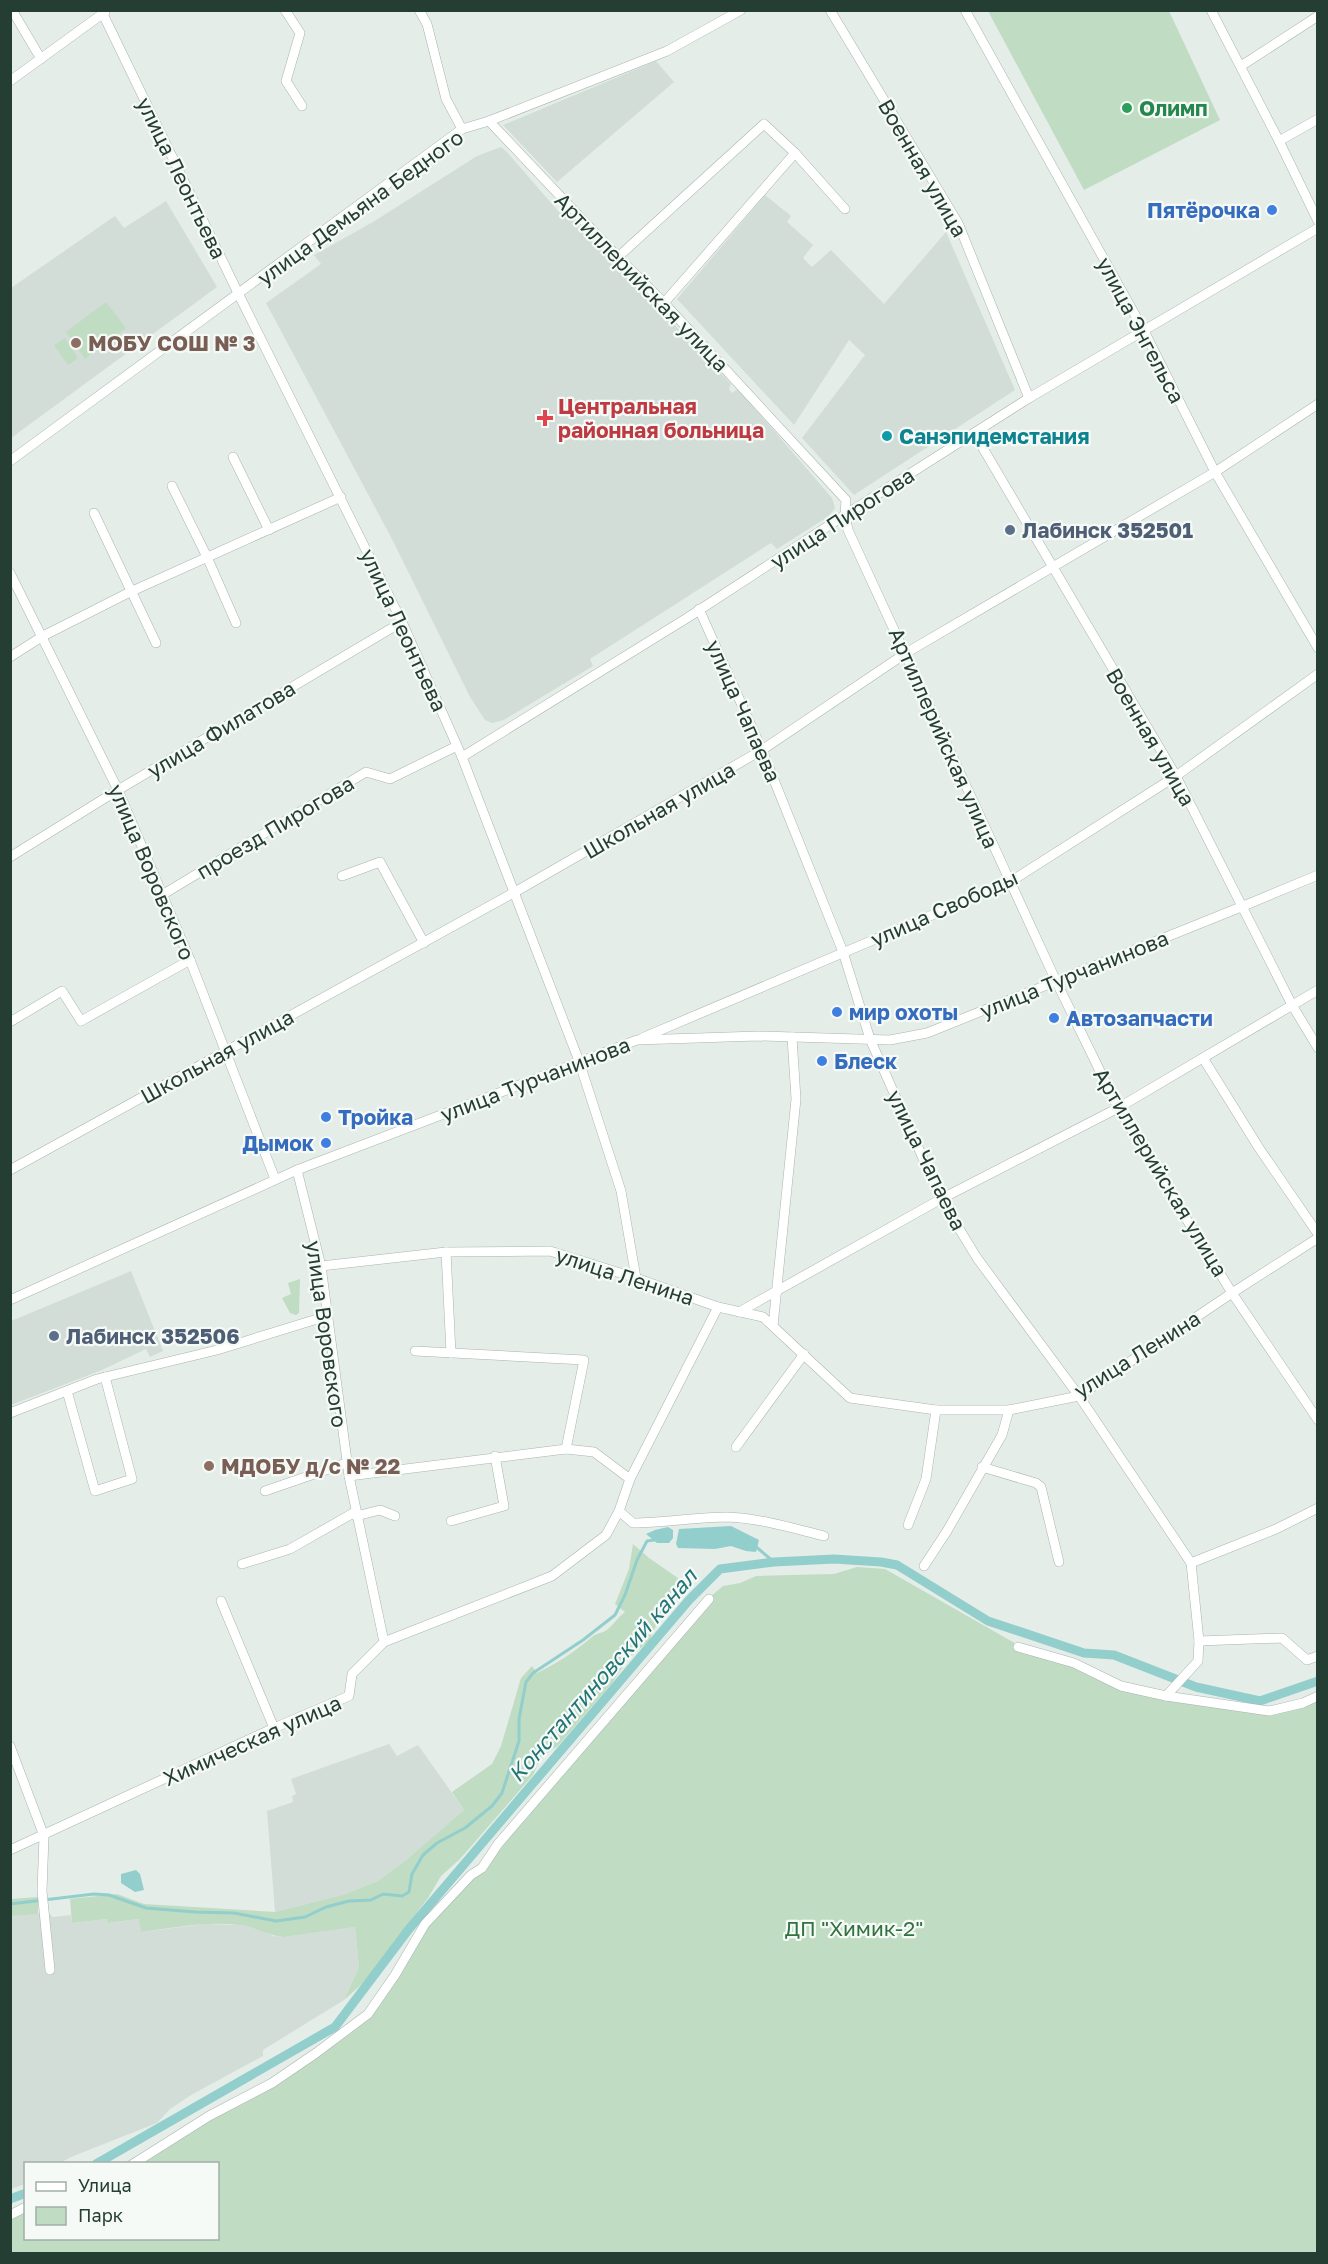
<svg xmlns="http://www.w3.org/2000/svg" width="1328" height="2264" font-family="'Golos Text',sans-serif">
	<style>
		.built { fill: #d3ddd7 }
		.green { fill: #c0dcc3 }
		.water { fill: #92cecc }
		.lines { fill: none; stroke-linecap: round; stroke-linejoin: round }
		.stream { stroke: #92cecc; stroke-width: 3 }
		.canal { stroke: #92cecc; stroke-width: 9 }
		.minor-casing { stroke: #a8b5ae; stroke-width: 10 }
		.minor { stroke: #fff; stroke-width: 9 }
		.leisure-dot { fill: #2e9e5b; stroke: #f6faf7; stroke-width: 2 }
		.shop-dot { fill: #3f7fe0; stroke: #f6faf7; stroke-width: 2 }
		.education-dot { fill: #8d6e63; stroke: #f6faf7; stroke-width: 2 }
		.health-dot { fill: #e0444e; stroke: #f6faf7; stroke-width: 2 }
		.culture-dot { fill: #0f9aa8; stroke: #f6faf7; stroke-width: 2 }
		.service-dot { fill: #5c6f8a; stroke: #f6faf7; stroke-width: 2 }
		.labels { text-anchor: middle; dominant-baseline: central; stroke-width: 4.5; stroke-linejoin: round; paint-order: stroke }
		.leisure-label { font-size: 21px; font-weight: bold; fill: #27864d; stroke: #f6faf7; text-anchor: start }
		.street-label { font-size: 21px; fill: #253e33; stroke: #f6faf7 }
		.shop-label { font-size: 21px; font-weight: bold; fill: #366cbe; stroke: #f6faf7; text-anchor: start }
		.education-label { font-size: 21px; font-weight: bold; fill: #785e54; stroke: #f6faf7; text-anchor: start }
		.health-label { font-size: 21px; font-weight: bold; fill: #be3a42; stroke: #f6faf7; text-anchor: start }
		.culture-label { font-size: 21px; font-weight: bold; fill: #0d838f; stroke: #f6faf7; text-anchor: start }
		.service-label { font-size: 21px; font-weight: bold; fill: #4e5e75; stroke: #f6faf7; text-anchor: start }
		.park-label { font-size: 21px; fill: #327240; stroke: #f6faf7 }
		.water-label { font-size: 22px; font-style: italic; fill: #237675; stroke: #f6faf7 }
	</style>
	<rect width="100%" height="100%" fill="#e5ede8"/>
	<g class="built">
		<polygon points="656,61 674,82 557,182 503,125"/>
		<polygon points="501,147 507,152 559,212 566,211 731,384 729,389 732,393 738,389 832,498 835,508 829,516 777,549 771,543 590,659 593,666 504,720 492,723 485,720 470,697 393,541 266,303 321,264 314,255 373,222 477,156"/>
		<polygon points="765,195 791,216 787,222 813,245 803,258 812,267 831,250 884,304 946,232 1015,390 854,495 802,438 865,355 849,340 794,425 677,299"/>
		<polygon points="166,201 217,287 11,438 11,288 115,216 124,228"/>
		<polygon points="131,1271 163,1351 150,1357 146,1349 102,1370 11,1405 11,1321"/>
		<polygon points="389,1744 397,1756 418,1745 464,1810 406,1860 378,1881 342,1895 275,1912 267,1811 293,1802 292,1796 296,1794 291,1779"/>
		<polygon points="48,1913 53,1917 71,1915 72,1923 108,1919 109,1923 140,1919 141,1932 205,1924 240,1925 260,1929 273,1936 284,1937 355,1927 359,1967 344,2000 263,2050 263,2056 191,2095 170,2109 157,2123 71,2157 60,2163 26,2164 25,2184 11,2189 11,1916"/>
	</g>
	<g class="green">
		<polygon points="988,11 1169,11 1220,120 1084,190"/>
		<polygon points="106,302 126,328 85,359 66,332"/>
		<polygon points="65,338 78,358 68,365 54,345"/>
		<polygon points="300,1279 299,1313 296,1315 290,1313 282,1298 291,1294 288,1283"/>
		<path d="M633 1544 649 1558 678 1578 649 1641 628 1659 612 1683 558 1746 541 1757 533 1775 460 1859 441 1876 428 1898 363 1983 344 2000 359 1967 355 1927 284 1937C268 1936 255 1926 239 1925 206 1921 173 1928 141 1932L139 1919 108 1923 107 1919 72 1923 70 1899 117 1894 144 1904 275 1912 342 1895 378 1881 406 1860 464 1810 452 1792 492 1764 501 1746 521 1678 532 1666 537 1673C559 1662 573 1653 592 1637 596 1633 604 1633 608 1629 615 1623 618 1617 625 1612L615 1604 629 1569Z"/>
		<polygon points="857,1567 885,1569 1018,1645 1121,1684 1269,1710 1317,1694 1317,2253 11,2254 10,2215 25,2213 26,2238 218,2238 218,2164 124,2163 239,2098 323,2046 367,2013 424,1922 481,1866 710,1597 723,1586 740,1583 756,1576 834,1574"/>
		<polygon points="38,1897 38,1914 11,1916 11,1899"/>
	</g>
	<g class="water">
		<polygon points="731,1526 759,1540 756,1552 746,1551 731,1546 715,1549 678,1548 676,1544 679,1529"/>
		<polygon points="668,1527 673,1530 673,1538 669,1543 657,1543 646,1534 655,1530"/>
		<polygon points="136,1870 140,1874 144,1890 135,1892 121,1883 121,1874"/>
	</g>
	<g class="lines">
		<g class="stream">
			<polyline points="755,1546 774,1562"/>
			<polyline points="10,1904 94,1894 109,1895 146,1908 195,1912 234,1913 276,1921 305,1917 326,1907 349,1901 371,1900 383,1894 402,1896 409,1892 412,1874 423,1855 437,1843 465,1828 492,1806 502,1793 519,1741 519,1719 526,1682 533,1673 583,1640 615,1615 625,1595 637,1560 647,1541 654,1540"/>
		</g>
		<g class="canal">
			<polyline points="96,2164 335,2027 409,1929 689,1600 720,1569 774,1562 834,1559 881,1562 897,1565 988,1621 1084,1653 1114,1655 1196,1687 1260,1701 1318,1681"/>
			<polyline points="10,2199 26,2193"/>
		</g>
		<defs>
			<g id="minor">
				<polyline points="12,10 41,59"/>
				<polyline points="101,10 239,295 402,622 462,757 579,1061 621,1191 636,1278"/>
				<polyline points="285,10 300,33 286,81 302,106"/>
				<polyline points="419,10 427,24 446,99 462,129"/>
				<polyline points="830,10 958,223 1029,398"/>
				<polyline points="965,10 1144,331 1215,472 1318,648"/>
				<polyline points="1211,10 1279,141 1318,221"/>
				<polyline points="1241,66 1318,16"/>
				<polyline points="10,81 105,12"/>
				<polyline points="489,121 618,257 664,303 846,500 845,515 848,530 1056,981 1118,1108 1232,1293 1318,1420"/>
				<polyline points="1279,141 1318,119"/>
				<polyline points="795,153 845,209"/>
				<polyline points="618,257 764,124 795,153 664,303"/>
				<polyline points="974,433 1176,776 1292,1005 1318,1048"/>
				<polyline points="233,457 269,530"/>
				<polyline points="10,461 462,129 489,121 667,51 741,10"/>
				<polyline points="172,486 207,557 236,623"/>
				<polyline points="94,513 156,643"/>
				<polyline points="10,573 118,790 190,960 275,1179"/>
				<polyline points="699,609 762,750 843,952 870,1039 941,1199 977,1258 1079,1396 1191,1563 1199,1641 1198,1661 1166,1696"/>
				<polyline points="10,657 43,636 130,592 341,497"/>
				<polyline points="462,757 687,618 845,515 1029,398 1318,228"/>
				<polyline points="10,857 118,790 402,622"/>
				<polyline points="342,876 380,862 424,943"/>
				<polyline points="162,895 366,772 390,779 457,746"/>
				<polyline points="10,1022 62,991 81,1021 190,960"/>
				<polyline points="642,1038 1010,882 1176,776 1318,674"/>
				<polyline points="1203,1058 1259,1148 1318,1234"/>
				<polyline points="10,1170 515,892 762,750 906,653 1215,472 1318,404"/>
				<polyline points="297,1170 321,1266 349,1476 384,1642"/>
				<polyline points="446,1252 451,1353"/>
				<polyline points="321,1266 446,1252 550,1251 636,1278 718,1307 763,1317 850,1398 936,1410 1009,1410 1079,1396 1232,1293 1318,1238"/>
				<polyline points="10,1300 297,1170 637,1040 758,1036 890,1040 927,1033 1241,907 1318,875"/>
				<polyline points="739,1312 941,1199 1118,1108 1318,990"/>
				<polyline points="773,1326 796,1099 792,1037"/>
				<polyline points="415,1351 584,1360 566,1449"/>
				<polyline points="67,1391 95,1491 132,1479 105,1377"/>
				<polyline points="10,1413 97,1379 217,1350 327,1316"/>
				<polyline points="736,1447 804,1354"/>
				<polyline points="982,1467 1036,1483 1041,1487 1059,1562"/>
				<polyline points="349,1476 566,1449 594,1452 630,1479"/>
				<polyline points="265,1491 346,1463"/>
				<polyline points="619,1511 630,1479 718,1307"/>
				<polyline points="356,1516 380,1510 395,1516"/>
				<polyline points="451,1521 504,1506 495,1456"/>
				<polyline points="908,1525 926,1479 936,1410"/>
				<polyline points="1191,1563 1276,1529 1318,1508"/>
				<polyline points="242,1564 290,1549 355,1512"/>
				<polyline points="924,1566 947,1531 1002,1435 1009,1410"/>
				<polyline points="221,1601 274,1728"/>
				<polyline points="1199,1641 1282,1638 1307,1660 1318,1656"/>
				<polyline points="1018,1647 1074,1663 1121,1686 1166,1696 1269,1711 1303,1703 1318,1696"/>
				<polyline points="10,1746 44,1836 42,1891 50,1970"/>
				<path d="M10 1850 274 1728 349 1696 352 1674 384 1642 552 1576 606 1535 619 1511 633 1523C664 1523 696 1517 727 1517 759 1518 792 1528 824 1536"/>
				<polyline points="133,2164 209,2116 272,2083 316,2053 368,2014 395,1975 425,1924 471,1875 482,1868 498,1844 709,1599"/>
				<polyline points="10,2215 26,2207"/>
			</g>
		</defs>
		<use href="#minor" class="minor-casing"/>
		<use href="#minor" class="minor"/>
	</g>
	<circle class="leisure-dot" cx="1127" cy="108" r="6"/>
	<g class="shop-dot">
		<circle cx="1272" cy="210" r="6"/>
		<circle cx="837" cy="1012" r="6"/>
		<circle cx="1054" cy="1018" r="6"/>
		<circle cx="822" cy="1061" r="6"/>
		<circle cx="326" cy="1117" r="6"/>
		<circle cx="326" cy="1143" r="6"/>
	</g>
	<g class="education-dot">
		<circle cx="76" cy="343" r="6"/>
		<circle cx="209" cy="1466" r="6"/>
	</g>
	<path class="health-dot" d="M542 409h6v6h6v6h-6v6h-6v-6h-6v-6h6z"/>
	<circle class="culture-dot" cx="887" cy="436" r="6"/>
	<g class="service-dot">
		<circle cx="1010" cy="530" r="6"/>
		<circle cx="54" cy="1336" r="6"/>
	</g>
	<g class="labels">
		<g class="leisure-label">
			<text x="1139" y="108">Олимп</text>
		</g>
		<g class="street-label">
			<text transform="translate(923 168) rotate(60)">Военная улица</text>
			<text transform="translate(182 178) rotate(64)">улица Леонтьева</text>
			<text transform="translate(360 207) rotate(-36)">улица Демьяна Бедного</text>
			<text transform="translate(642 282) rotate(46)">Артиллерийская улица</text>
			<text transform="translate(1141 330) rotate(62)">улица Энгельса</text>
			<text transform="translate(842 518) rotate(-33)">улица Пирогова</text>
			<text transform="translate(404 630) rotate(65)">улица Леонтьева</text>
			<text transform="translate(744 711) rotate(66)">улица Чапаева</text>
			<text transform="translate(221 729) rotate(-31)">улица Филатова</text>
			<text transform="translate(1151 737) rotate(60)">Военная улица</text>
			<text transform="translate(944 738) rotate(66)">Артиллерийская улица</text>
			<text transform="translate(659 810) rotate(-30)">Школьная улица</text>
			<text transform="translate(275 827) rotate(-31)">проезд Пирогова</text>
			<text transform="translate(152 872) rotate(67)">улица Воровского</text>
			<text transform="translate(944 908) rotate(-24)">улица Свободы</text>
			<text transform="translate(1074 974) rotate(-22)">улица Турчанинова</text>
			<text transform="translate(217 1056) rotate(-29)">Школьная улица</text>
			<text transform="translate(535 1079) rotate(-21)">улица Турчанинова</text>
			<text transform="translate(927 1160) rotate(64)">улица Чапаева</text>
			<text transform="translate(1161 1172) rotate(59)">Артиллерийская улица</text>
			<text transform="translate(625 1276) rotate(18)">улица Ленина</text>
			<text transform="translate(327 1334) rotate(82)">улица Воровского</text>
			<text transform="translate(1137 1354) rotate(-32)">улица Ленина</text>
			<text transform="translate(252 1740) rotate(-24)">Химическая улица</text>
		</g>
		<g class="shop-label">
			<text x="1260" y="210" text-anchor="end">Пятёрочка</text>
			<text x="849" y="1012">мир охоты</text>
			<text x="1066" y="1018">Автозапчасти</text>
			<text x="834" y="1061">Блеск</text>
			<text x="338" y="1117">Тройка</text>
			<text x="314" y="1143" text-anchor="end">Дымок</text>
		</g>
		<g class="education-label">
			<text x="88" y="343">МОБУ СОШ № 3</text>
			<text x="221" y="1466">МДОБУ д/с № 22</text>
		</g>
		<g class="health-label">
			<text x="558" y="406">Центральная<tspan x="558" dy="24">районная больница</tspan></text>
		</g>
		<g class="culture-label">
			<text x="899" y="436">Санэпидемстания</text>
		</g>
		<g class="service-label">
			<text x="1022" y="530">Лабинск 352501</text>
			<text x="66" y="1336">Лабинск 352506</text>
		</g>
		<g class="park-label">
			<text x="854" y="1928">ДП "Химик-2"</text>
		</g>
		<g class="water-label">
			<text transform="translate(602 1675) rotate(-49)">Константиновский канал</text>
		</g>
	</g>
	<rect width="1328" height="2264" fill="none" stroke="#253e33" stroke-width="24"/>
	<rect x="24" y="2162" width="195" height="78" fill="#f6faf7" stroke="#a2afa9" stroke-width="1.5"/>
	<rect x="36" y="2182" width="30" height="9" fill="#ffffff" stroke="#a2afa9" stroke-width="1.5"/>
	<text x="78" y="2192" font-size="18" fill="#253e33">Улица</text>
	<rect x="36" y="2207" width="30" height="18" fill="#c0dcc3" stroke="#a2afa9" stroke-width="1.5"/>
	<text x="78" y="2222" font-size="18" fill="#253e33">Парк</text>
</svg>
